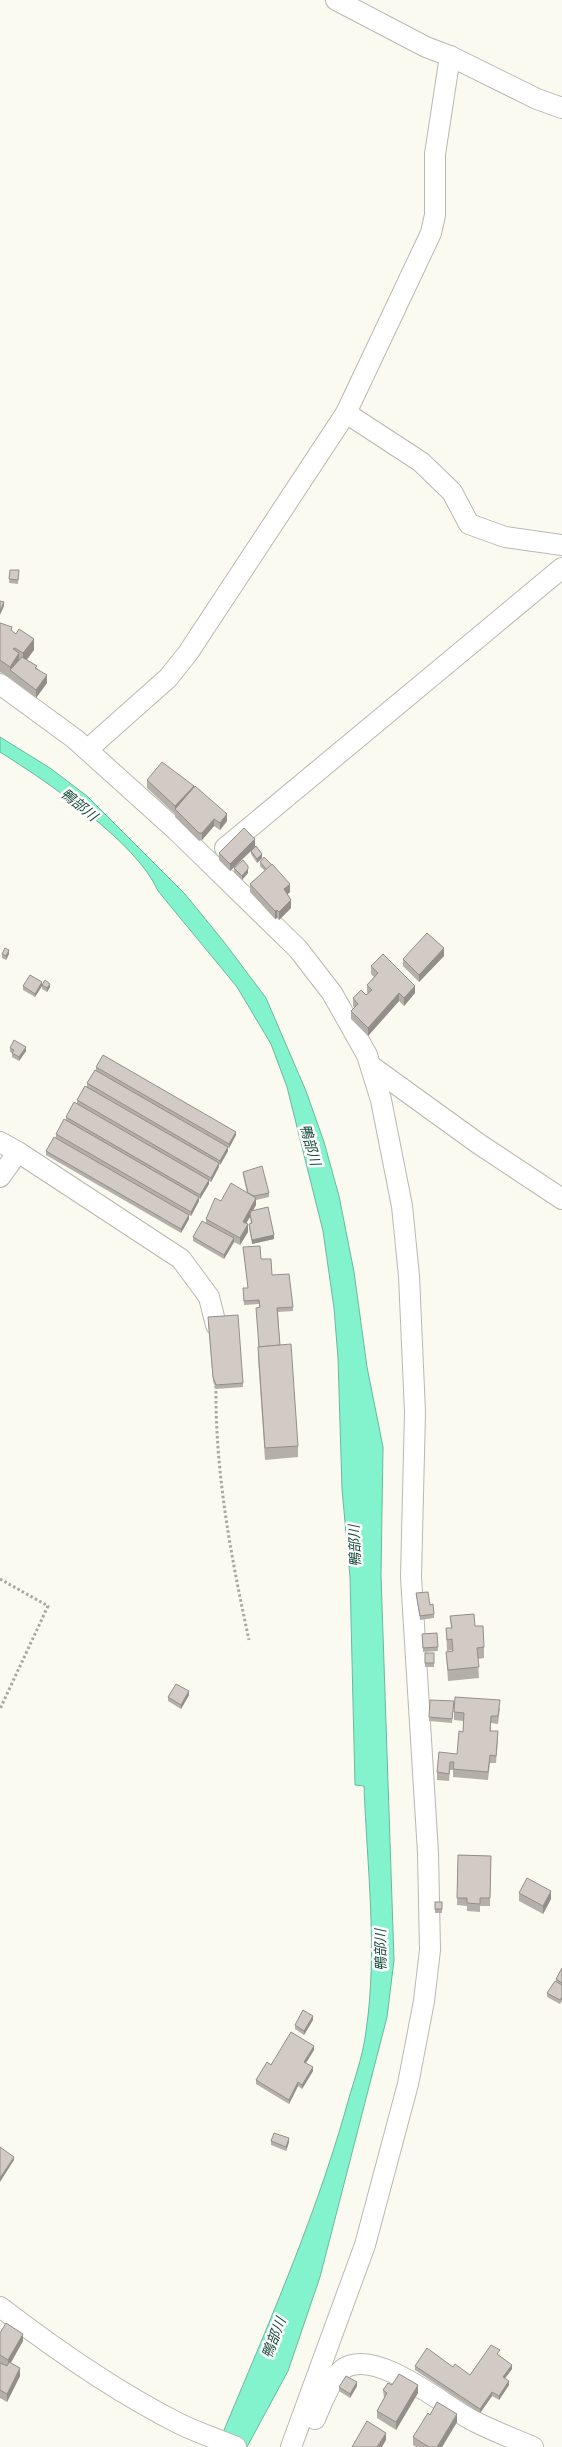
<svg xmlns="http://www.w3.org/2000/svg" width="562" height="2447" font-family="Rubik,'Noto Sans JP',sans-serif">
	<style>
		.water { fill: #82f3cd; stroke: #6ab99e }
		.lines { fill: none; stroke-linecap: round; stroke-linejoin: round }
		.minor-casing { stroke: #b9b8b0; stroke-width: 22 }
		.path { stroke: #a8a7a1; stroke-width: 3; stroke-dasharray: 2.5 2.5; stroke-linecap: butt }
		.minor { stroke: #fff; stroke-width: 20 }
		.wall { fill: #b5afa9 }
		.shaded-wall { fill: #938e8a }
		.building { fill: #d2cbc5; stroke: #938e8a }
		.labels { text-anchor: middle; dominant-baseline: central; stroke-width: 5; stroke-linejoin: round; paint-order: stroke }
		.water-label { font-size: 14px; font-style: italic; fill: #194a3b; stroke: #fff }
	</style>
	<rect width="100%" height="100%" fill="#fbfaf1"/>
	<path class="water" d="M0 737 50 768 87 796 185 894 224 942 266 998 306 1091 324 1142 339 1196 354 1272 367 1367 383 1447 381 1575 394 1960 387 2017 320 2277 288 2371 247 2447H217C263 2336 312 2227 345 2112 352 2085 363 2058 366 2031 378 1951 367 1867 364 1786L355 1785 350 1577 342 1489 338 1358 334 1308 323 1231 287 1087 271 1044 237 987 158 891C137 842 46 781 0 752Z"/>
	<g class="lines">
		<defs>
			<g id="minor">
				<polyline points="336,0 426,47 450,56 537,99 562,108"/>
				<polyline points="346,413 421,462 452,492 469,524 505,537 562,545"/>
				<polyline points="0,684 75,739 176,830 298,949 332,993 367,1055 381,1100 402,1206 409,1276 415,1412 411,1577 428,1853 430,1950 424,2001 408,2084 365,2245 291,2447"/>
				<polyline points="87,750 168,678 188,653 346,413 431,233 435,215 435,154 450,56"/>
				<polyline points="225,848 562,568"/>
				<polyline points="371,1066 479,1144 562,1199"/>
				<polyline points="0,1142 18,1152 0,1177"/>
				<polyline points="18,1152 181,1259 209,1297 216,1325"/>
				<path d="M0 2307C56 2350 116 2392 180 2424 198 2433 218 2439 236 2447"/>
				<path d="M315 2419C321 2405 331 2378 343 2369 375 2347 442 2404 470 2419 490 2430 512 2438 533 2447"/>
			</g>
		</defs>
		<use href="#minor" class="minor-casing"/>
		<g class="path">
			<path d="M216 1386C215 1472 231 1557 249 1640"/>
			<polyline points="0,1579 48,1606 0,1709"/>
		</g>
		<use href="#minor" class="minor"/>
	</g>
	<g class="wall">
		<polygon points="10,570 19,570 18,584 9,583"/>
		<polygon points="0,623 12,631 34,650 27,660 37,668 47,683 36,698 10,678 0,672"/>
		<polygon points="147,780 194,787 227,821 220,830 214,826 202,840 199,841 175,817 175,813 175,814 147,788"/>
		<polygon points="255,847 262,858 257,863 251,854 251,851 230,871 219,860 219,853"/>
		<polygon points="260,862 290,892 288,894 291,908 279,920 277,918 275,919 250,892 250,884 265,871 260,866"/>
		<polygon points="248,866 248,873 242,880 234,872 234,868"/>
		<polygon points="2,954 9,954 6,960 2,958"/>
		<polygon points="444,956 419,982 403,966 403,959"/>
		<polygon points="371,966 415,993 404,1006 399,1001 368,1036 351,1019 351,1011 355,1008 353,1006 353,998 366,995 368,994 367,992 367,985 374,977 371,974"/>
		<polygon points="42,985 50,987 47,992 42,989 42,986 35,997 23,990 23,986"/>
		<polygon points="10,1048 26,1051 19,1061 12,1057 12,1053 10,1052"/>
		<polygon points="96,1067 236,1135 229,1148 228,1147 228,1151 220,1165 219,1164 219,1167 211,1182 209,1181 209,1184 200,1199 199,1198 199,1201 191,1216 189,1215 189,1219 181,1233 46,1155 46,1151 56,1137 56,1134 66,1120 66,1117 77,1104 77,1100 87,1087 87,1083 96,1071"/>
		<polygon points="243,1172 269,1193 269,1197 256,1200 256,1205 253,1210 274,1239 252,1244 249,1228 249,1224 251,1224 250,1217 246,1223 248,1232 240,1245 234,1242 224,1259 193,1241 193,1237 206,1223 206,1219 221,1201 247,1193 243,1175"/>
		<polygon points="243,1247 261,1259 272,1275 293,1307 293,1311 278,1312 280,1345 298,1446 298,1457 265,1460 258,1358 259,1304 244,1305 243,1288 248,1288"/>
		<polygon points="208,1321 243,1383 243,1387 216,1389 213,1381"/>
		<polygon points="416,1593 430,1605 434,1614 434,1618 420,1620"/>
		<polygon points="450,1616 475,1626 484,1647 484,1658 478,1659 479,1678 448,1681 446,1652 452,1651 452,1650 447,1651 446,1628 451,1628"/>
		<polygon points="437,1633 438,1651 423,1652 422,1634"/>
		<rect x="425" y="1653" width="9" height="14"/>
		<polygon points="189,1695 181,1709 168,1701 168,1697"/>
		<polygon points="454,1701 452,1723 429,1721 429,1717"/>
		<polygon points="500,1708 498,1724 491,1723 491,1731 498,1739 496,1763 490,1763 488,1780 453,1777 453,1770 450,1770 449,1781 437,1780 437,1772 457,1754 463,1732 463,1721 454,1720 454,1712"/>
		<polygon points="458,1855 491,1856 490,1906 480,1906 480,1912 467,1911 467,1906 457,1905"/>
		<polygon points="519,1893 551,1899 543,1914 519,1901"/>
		<rect x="435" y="1902" width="7" height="11"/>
		<polygon points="562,1968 562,2001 560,2004 547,1997 547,1993 556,1981 556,1979"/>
		<polygon points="313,2020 304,2035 295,2029 295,2025"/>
		<polygon points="314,2050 306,2063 313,2071 302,2089 298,2086 289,2104 256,2084 256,2080 271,2065"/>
		<polygon points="271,2141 289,2142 286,2151 271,2145"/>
		<polygon points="0,2333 23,2341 11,2363 20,2376 7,2402 0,2398"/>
		<polygon points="500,2354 499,2356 512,2369 505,2378 509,2385 499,2400 492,2396 480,2413 415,2370 415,2366 453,2367 470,2375"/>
		<polygon points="392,2385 418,2393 396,2430 377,2418 377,2411 384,2398 383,2390"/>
		<polygon points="357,2386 350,2398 339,2391 339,2387"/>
		<polygon points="430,2415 457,2422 442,2447 416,2447 413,2445 413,2437"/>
	</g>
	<g class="shaded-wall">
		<polygon points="4,602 4,606 0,615 0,611"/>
		<polygon points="34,639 34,650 23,664 23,653"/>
		<polygon points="19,653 19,664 10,670 10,678 10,667"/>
		<polygon points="47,675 47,683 36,698 36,690"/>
		<polygon points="194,786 194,794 175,809 175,814 175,806"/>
		<polygon points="227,814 227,821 220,830 220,823"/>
		<polygon points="214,819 214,826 202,840 202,833"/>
		<polygon points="255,839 255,847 230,871 230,864"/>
		<polygon points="262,854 262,858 257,863 257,859"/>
		<polygon points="248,869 248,873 242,880 242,876"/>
		<polygon points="290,884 290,892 284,897 284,889"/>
		<polygon points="291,900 291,908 279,920 279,912"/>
		<polygon points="277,910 277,918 275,919 275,911"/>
		<polygon points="444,948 444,956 419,982 419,975"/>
		<polygon points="9,950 9,954 6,960 6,956"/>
		<polygon points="42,982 42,986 35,997 35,994"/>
		<polygon points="50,984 50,987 47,992 47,988"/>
		<polygon points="415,986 415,993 404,1006 404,998"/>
		<polygon points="399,993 399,1001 368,1036 368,1028"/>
		<polygon points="26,1047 26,1051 19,1061 19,1057"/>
		<polygon points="236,1132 236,1135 229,1148 229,1144"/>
		<polygon points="228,1147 228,1151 220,1165 220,1161"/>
		<polygon points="219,1163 219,1167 211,1182 211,1178"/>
		<polygon points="209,1180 209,1184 200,1199 200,1195"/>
		<polygon points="199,1197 199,1201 191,1216 191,1212"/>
		<polygon points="256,1198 256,1205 250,1216 250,1214 250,1217 243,1229 243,1222"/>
		<polygon points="189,1215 189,1219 181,1233 181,1229"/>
		<polygon points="248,1224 248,1232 240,1245 240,1238"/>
		<polygon points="274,1235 274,1239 252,1244 252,1240"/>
		<polygon points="234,1238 234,1242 224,1259 224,1255"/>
		<polygon points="189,1691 189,1695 181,1709 181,1705"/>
		<polygon points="551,1891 551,1899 543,1914 543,1906"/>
		<polygon points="313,2016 313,2020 304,2035 304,2031"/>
		<polygon points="314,2046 314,2050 304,2066 304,2062"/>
		<polygon points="313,2067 313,2071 302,2089 302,2085"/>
		<polygon points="298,2082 298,2086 289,2104 289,2100"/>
		<polygon points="289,2138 289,2142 286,2151 286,2147"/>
		<polygon points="14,2157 14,2160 0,2182 0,2178"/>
		<polygon points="23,2334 23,2341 8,2367 8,2360"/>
		<polygon points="512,2365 512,2369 503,2381 503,2377"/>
		<polygon points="20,2368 20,2376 7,2402 7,2394"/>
		<polygon points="509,2381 509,2385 499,2400 499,2396"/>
		<polygon points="357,2382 357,2386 350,2398 350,2394"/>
		<polygon points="418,2385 418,2393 396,2430 396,2422"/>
		<polygon points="492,2392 492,2396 480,2413 480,2409"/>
		<polygon points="457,2414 457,2422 442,2447 437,2447"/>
		<polygon points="386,2433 386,2440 382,2447 377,2447"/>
	</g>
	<g class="building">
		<polygon points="10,570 19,570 18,580 9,579"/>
		<polygon points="0,601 4,602 0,611"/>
		<polygon points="0,623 12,627 11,630 16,634 19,629 34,639 23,653 15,648 13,649 19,653 10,667 0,660"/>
		<polygon points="22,657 37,666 35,668 47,675 36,690 10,670"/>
		<polygon points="162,762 194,786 175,806 147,780"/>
		<polygon points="195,786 227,814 220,823 214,819 202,833 199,833 175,809"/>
		<polygon points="244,828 255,839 230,864 219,853"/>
		<polygon points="256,846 262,854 257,859 251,851"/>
		<polygon points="264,857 272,865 267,870 260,862"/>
		<polygon points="243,860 248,866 248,869 242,876 234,868"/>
		<polygon points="272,864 290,884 284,889 291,900 279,912 277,910 275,911 250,884"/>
		<polygon points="427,933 444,948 419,975 403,959"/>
		<polygon points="5,948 9,950 6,956 2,954"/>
		<polygon points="383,954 415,986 404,998 399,993 368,1028 351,1011 358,1004 353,998 361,990 366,995 372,990 367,985 378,973 371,966"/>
		<polygon points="30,975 42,982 35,994 23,986"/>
		<polygon points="45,980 50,984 47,988 42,985"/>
		<polygon points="14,1040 26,1047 19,1057 12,1053 14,1050 10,1048"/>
		<polygon points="103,1055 236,1132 229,1144 96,1067"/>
		<polygon points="95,1070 228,1147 220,1161 87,1083"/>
		<polygon points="85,1086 219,1163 211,1178 77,1100"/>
		<polygon points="74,1102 209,1180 200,1195 66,1117"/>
		<polygon points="64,1119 199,1197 191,1212 56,1134"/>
		<polygon points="54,1137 189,1215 181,1229 46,1151"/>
		<polygon points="262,1166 269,1193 254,1196 248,1193 243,1172"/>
		<polygon points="231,1183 256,1198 243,1222 248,1224 240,1238 206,1219 215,1198 221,1201"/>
		<polygon points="268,1207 274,1235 252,1240 249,1224 252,1223 250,1214 251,1211"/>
		<polygon points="202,1221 234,1238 224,1255 193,1237"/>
		<polygon points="260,1246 261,1259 271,1259 272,1275 289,1274 293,1307 277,1308 280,1345 259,1347 256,1308 260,1307 259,1300 244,1301 243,1288 248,1288 243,1247"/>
		<polygon points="238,1315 243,1383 216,1385 213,1377 208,1317"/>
		<polygon points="291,1344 298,1446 265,1448 258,1347"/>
		<polygon points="428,1592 430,1605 433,1604 434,1614 420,1616 416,1593"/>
		<polygon points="474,1614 475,1626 483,1626 484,1647 477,1648 479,1667 448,1670 446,1652 453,1651 452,1639 447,1640 446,1628 452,1628 450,1616"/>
		<polygon points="437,1633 438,1647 423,1648 422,1634"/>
		<rect x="425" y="1653" width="9" height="10"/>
		<polygon points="176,1684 189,1691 181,1705 168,1697"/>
		<polygon points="455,1697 500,1700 498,1716 491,1716 490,1731 498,1731 496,1756 490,1755 488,1772 453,1769 454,1762 450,1762 449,1774 437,1772 439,1752 457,1754 459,1731 463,1732 464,1713 454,1712"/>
		<polygon points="430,1700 454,1701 452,1719 429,1717"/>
		<polygon points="458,1855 491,1856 490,1898 480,1898 480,1904 467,1903 467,1898 457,1898"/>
		<polygon points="527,1878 551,1891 543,1906 519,1893"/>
		<rect x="435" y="1902" width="7" height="7"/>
		<polygon points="562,1968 562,1983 556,1979"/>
		<polygon points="555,1981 562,1985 562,1997 560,2000 547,1993"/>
		<polygon points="303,2010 313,2016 304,2031 295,2025"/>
		<polygon points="291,2032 314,2046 304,2062 313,2067 302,2085 298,2082 289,2100 256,2080 267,2062 271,2065"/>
		<polygon points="274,2133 289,2138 286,2147 271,2141"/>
		<polygon points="0,2147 14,2157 0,2178"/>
		<polygon points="6,2323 23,2334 8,2360 0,2355 0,2333"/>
		<polygon points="491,2345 500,2350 497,2354 512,2365 503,2377 509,2381 499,2396 492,2392 480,2409 415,2366 427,2348 453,2367 455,2364 470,2375"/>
		<polygon points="9,2362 20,2368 7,2394 0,2390 0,2363 7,2366"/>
		<polygon points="399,2374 418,2385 396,2422 377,2411 387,2393 383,2390 388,2383 392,2385"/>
		<polygon points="346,2376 357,2382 350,2394 339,2387"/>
		<polygon points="437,2402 457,2414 437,2447 429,2447 413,2437 428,2413 430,2415"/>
		<polygon points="367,2421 386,2433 377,2447 352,2447"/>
	</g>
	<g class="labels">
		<g class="water-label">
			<text transform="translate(79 805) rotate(39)">鴨部川</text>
			<text transform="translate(310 1145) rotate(74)">鴨部川</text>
			<text transform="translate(355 1546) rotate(-92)">鴨部川</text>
			<text transform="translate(381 1950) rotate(-91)">鴨部川</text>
			<text transform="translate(274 2338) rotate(-69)">鴨部川</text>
		</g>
	</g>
</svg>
